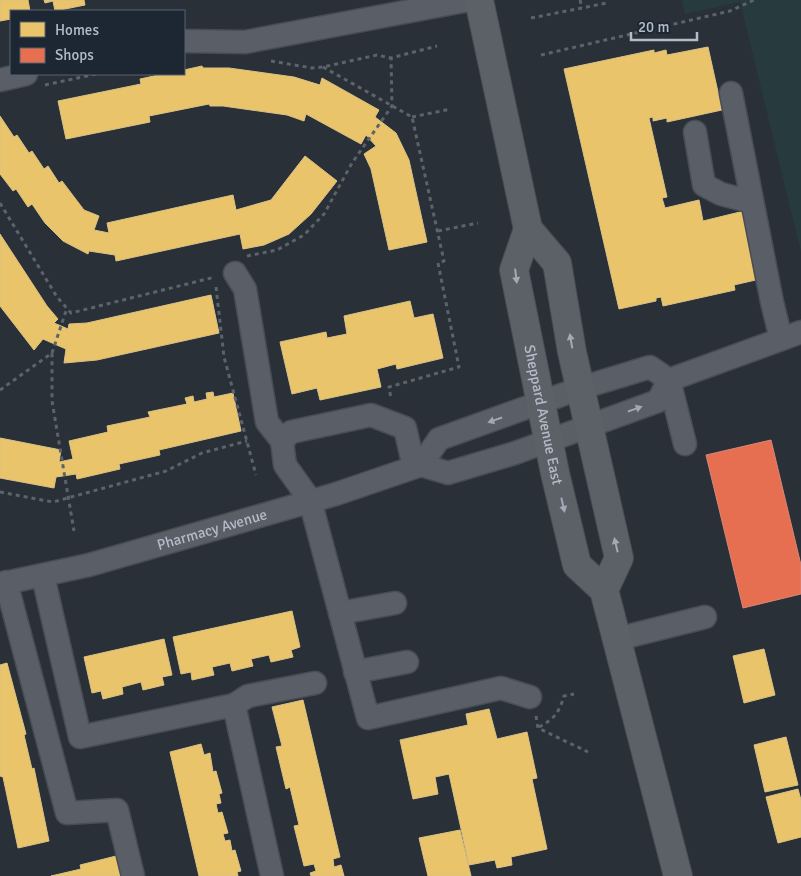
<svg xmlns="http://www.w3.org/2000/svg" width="801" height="876" font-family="Signika,sans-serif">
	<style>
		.green { fill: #273a3e }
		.homes { fill: #e9c46a; stroke: #d9c286 }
		.shops { fill: #e76f51; stroke: #d88675 }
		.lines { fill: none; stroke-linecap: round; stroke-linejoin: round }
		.minor-casing { stroke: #484c53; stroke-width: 25 }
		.major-casing { stroke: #484c55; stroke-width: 30 }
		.path { stroke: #5d636a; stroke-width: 3; stroke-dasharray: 4 4; stroke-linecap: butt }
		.minor { stroke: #5a5e66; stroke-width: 22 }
		.major { stroke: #5c6168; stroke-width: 28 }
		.oneway { fill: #a2aab6 }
		.oneway2 { fill: #a2a9b5 }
		.labels { text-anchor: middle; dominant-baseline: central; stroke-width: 5; stroke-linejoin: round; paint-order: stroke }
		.street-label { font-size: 15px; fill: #b4bcc9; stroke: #1d2633 }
	</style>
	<rect width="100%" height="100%" fill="#2a3038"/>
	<polygon class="green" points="682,0 801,0 801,252 740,2 685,14"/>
	<g class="homes">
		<polygon points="0,0 28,0 30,11 11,11 11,19 0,21"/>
		<polygon points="44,0 84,0 85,5 55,11 53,1 45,3"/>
		<polygon points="708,47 722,110 667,122 667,118 653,121 653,117 649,118 667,197 662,198 665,208 699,200 703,221 744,211 760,279 734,285 735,290 663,306 661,297 656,298 656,301 619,309 564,69 654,50 654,53 666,50 667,55"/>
		<polygon points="202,66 203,68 229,68 294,77 320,85 322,78 379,110 375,117 396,133 409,160 427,242 389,250 371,169 364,154 376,146 366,135 361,144 306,114 304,121 287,115 223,106 210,106 209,104 149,116 150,122 66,139 58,101 141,84 140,79 163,74 184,74 184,70"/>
		<polygon points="0,116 14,137 17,135 29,153 32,151 44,169 48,166 59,183 62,181 84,210 99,216 94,230 109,233 107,223 233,195 236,210 271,200 305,156 337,181 311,214 289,234 264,245 243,249 240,234 116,261 115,255 89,251 88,254 63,241 45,223 32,204 28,207 16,189 13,191 0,174"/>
		<polygon points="0,234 47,306 58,319 54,323 68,329 69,324 87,323 211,295 219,333 97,360 64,363 66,349 43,339 34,350 0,306"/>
		<polygon points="410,301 414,318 433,314 443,358 397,369 396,364 377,369 381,387 320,400 317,388 292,394 280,342 326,332 327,338 347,334 344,316"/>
		<polygon points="213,392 214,397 233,393 241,431 159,450 160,455 119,464 120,469 77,479 76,474 56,477 54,488 0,478 0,438 61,450 59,462 73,459 69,441 108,432 107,426 150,417 148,412 187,404 185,398 193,396 194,402 207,399 206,393"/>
		<polygon points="292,611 300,647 291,650 293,657 271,662 269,655 251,659 253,666 232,671 230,663 212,667 214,675 192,680 191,672 181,674 173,637"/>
		<polygon points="164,639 172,675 162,677 164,685 143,690 141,682 122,687 123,694 103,699 101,691 92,693 84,657"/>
		<polygon points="764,649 775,695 744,703 733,656"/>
		<polygon points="7,663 26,734 24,735 32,769 34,768 49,841 18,848 3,777 0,776 0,665"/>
		<polygon points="303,700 340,857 333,859 334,867 341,865 344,876 311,876 310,873 316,871 314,864 304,866 294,826 299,825 290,787 286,789 276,747 282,746 272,707"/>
		<polygon points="489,709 497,739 527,732 537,778 532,779 547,849 511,857 512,865 497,868 495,860 469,865 449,774 435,777 438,794 413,799 400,740 468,725 466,714"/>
		<polygon points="786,737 798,785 765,792 754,745"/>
		<polygon points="201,744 204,755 210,753 213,772 216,771 222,793 219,794 221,803 216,804 218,813 222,812 228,833 223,834 225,841 230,840 232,851 235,850 241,871 237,872 238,876 199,876 170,752"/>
		<polygon points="798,789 801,800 801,837 778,843 766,797"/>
		<polygon points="460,830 471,876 428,876 419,838"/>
		<polygon points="116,856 121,876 51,876 81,869 80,865"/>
	</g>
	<polygon class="shops" points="771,440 801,565 801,594 743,608 706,455"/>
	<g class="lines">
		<defs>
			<g id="minor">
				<polyline points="184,41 245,42 469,0"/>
				<polyline points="0,80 26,74"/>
				<polyline points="731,93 772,302 781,339"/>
				<polyline points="695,132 704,185 721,194 752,202"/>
				<polyline points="235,273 245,289 267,422 282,441"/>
				<polyline points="669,380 685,444"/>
				<polyline points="421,465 439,439 581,388 650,367 669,380"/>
				<polyline points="414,467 405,428 371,415 291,432 282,441 285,465 310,500 368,718 501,688 530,697"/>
				<polyline points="43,576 80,737 234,705 272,876"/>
				<polyline points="6,582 67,813 117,810 133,876"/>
				<path id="s1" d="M0 584 89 565 336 494 421 465 448 473 515 453 658 401 669 380 801 332"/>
				<polyline points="340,613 395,603"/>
				<polyline points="617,639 705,617"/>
				<polyline points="355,672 407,662"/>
				<polyline points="234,705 248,696 315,683"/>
			</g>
			<g id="major">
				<polyline points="479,0 528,229 557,263 572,352 619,558 604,590"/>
				<path id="s2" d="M528 229 514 270 555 473 577 565 604 590 678 876"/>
			</g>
		</defs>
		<use href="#minor" class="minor-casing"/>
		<use href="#major" class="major-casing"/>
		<g class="path">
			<polyline points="580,0 582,8"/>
			<polyline points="531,18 607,3"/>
			<polyline points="541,55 730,11 754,0"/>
			<polyline points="271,61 312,68 323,67 377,55 391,58 437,46"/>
			<polyline points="323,67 412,117 444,261 438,263 459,367 389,387 391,399"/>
			<polyline points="45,85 96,74"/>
			<polyline points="412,117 451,109"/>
			<polyline points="0,203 57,297 71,313 215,277"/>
			<polyline points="438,231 478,223"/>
			<polyline points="247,256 277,250 304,235 324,214 352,163 392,106 391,58"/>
			<polyline points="216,287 224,357 256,475"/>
			<polyline points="52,353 67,308"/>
			<polyline points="0,390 52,353 52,401 74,531"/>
			<polyline points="0,492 53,502 166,471 202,453 247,441"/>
			<polyline points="536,716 538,728 588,752"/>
			<path d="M539 727C554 719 559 713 564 696L574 694"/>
		</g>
		<use href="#minor" class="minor"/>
		<use href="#major" class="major"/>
	</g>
	<defs><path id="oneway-solid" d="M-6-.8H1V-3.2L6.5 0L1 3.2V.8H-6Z" transform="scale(1.25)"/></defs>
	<g class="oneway">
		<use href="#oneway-solid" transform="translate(516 276) rotate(83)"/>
		<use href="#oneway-solid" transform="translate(571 341) rotate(-100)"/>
		<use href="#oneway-solid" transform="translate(563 505) rotate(77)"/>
		<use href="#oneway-solid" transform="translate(616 545) rotate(-103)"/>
	</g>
	<g class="oneway2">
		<use href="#oneway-solid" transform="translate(635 409) rotate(-19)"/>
		<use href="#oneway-solid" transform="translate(495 420) rotate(161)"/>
	</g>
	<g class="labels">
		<g class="street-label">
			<text stroke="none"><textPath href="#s2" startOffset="191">Sheppard Avenue East</textPath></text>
			<text stroke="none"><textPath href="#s1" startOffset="219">Pharmacy Avenue</textPath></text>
		</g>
	</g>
	<rect x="10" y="10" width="175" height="65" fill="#1d2633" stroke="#59626f"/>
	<rect x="20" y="22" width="25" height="15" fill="#e9c46a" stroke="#59626f"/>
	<text x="55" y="35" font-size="15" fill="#b4bcc9">Homes</text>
	<rect x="20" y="48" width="25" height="15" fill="#e76f51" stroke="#59626f"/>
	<text x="55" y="60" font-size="15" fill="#b4bcc9">Shops</text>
	<path d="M631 32v8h66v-8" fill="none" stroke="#b4bcc9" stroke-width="2.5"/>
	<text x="638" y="32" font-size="15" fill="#b4bcc9" stroke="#1d2633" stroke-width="4" paint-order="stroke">20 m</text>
</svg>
